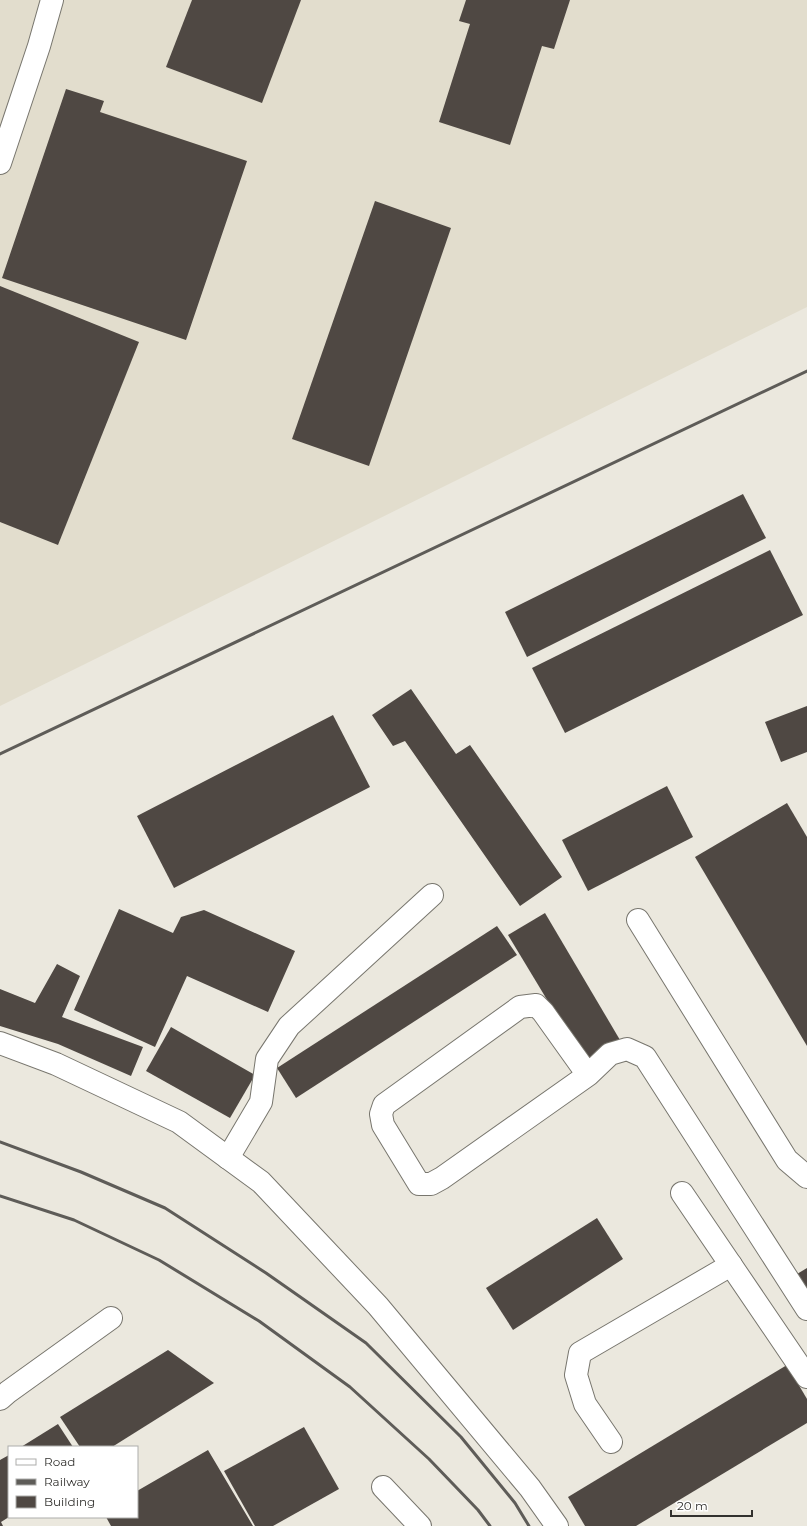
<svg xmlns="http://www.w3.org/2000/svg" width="807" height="1526" font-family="Montserrat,sans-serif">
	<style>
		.built { fill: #e2ddcd }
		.building { fill: #4f4843 }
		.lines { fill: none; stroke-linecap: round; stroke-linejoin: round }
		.minor-casing { stroke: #78766e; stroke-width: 24 }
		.minor { stroke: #fff; stroke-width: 22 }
		.rail { stroke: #5e5c58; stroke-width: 3 }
	</style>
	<rect width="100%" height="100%" fill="#ebe8de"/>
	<polygon class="built" points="0,0 807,0 807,307 0,706"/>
	<g class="building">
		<polygon points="192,0 301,0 262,103 166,67"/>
		<polygon points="466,0 570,0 554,49 542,46 510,145 439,122 470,24 459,21"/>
		<polygon points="66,89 104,101 100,112 247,161 186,340 2,278"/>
		<polygon points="375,201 451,228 369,466 292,439"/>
		<polygon points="0,286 139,342 58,545 0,522"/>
		<polygon points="743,494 766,538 527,657 505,612"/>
		<polygon points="770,550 803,615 565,733 532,668"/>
		<polygon points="411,689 456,754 470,745 562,877 520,906 405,741 393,746 372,715"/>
		<polygon points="807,706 807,752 781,762 765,722"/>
		<polygon points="333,715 370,787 174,888 137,816"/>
		<polygon points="667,786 693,837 588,891 562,840"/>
		<polygon points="787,803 807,837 807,1046 695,857"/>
		<polygon points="119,909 173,933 181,917 204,910 295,951 268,1012 187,976 155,1047 74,1010"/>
		<polygon points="545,913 620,1040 584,1061 508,935"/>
		<polygon points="497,926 517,955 296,1098 277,1068"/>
		<polygon points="57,964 80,976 62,1017 143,1047 131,1076 58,1044 0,1026 0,989 35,1003"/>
		<polygon points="171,1027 255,1075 230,1118 146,1071"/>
		<polygon points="597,1218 623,1259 513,1330 486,1288"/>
		<polygon points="807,1268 807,1302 792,1277"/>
		<polygon points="168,1350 214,1383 112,1447 80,1447 60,1417"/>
		<polygon points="787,1365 807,1399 807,1423 636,1526 585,1526 568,1497"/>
		<polygon points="58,1424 73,1447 21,1447"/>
		<polygon points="304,1427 339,1489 273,1526 255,1526 224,1471"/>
		<polygon points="208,1450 253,1526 111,1526 106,1517 137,1517 137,1491"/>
		<polygon points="9,1455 9,1517 1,1522 3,1526 0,1526 0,1460"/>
	</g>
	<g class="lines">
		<defs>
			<g id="minor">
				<polyline points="0,163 39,46 52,0"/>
				<polyline points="638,920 787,1160 807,1177"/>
				<polyline points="0,1043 56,1064 179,1122 261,1182 378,1306 530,1488 557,1526"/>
				<polyline points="588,1075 543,1012 536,1005 520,1007 384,1105 381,1114 383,1125 419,1184 431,1184 442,1178 588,1075 610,1054 627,1049 645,1057 807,1309"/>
				<polyline points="228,1158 261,1102 267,1059 289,1026 432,895"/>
				<polyline points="682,1193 807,1377"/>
				<polyline points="0,1399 8,1392 111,1318"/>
				<polyline points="611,1442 585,1404 576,1375 580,1353 731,1265"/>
				<polyline points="383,1487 420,1526"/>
			</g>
		</defs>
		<use href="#minor" class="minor-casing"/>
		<use href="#minor" class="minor"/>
		<g class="rail">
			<polyline points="0,754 807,371"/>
			<polyline points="0,1142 81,1172 165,1208 266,1273 366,1343 461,1437 515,1503 529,1526"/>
			<polyline points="0,1196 74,1220 159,1260 259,1321 350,1387 429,1459 478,1510 490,1526"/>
		</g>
	</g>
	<rect x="8" y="1446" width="130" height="72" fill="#ffffff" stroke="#adadab"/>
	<rect x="16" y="1459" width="20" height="6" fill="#ffffff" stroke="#adadab"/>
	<text x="44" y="1466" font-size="12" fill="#32312e">Road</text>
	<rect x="16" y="1479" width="20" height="6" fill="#5e5c58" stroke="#adadab"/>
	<text x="44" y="1486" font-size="12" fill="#32312e">Railway</text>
	<rect x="16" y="1496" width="20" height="12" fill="#4f4843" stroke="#adadab"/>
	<text x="44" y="1506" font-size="12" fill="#32312e">Building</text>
	<path d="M671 1510v6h81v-6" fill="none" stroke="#32312e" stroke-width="2"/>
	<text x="677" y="1510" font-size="12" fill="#32312e" stroke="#ffffff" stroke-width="3" paint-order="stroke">20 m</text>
</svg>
